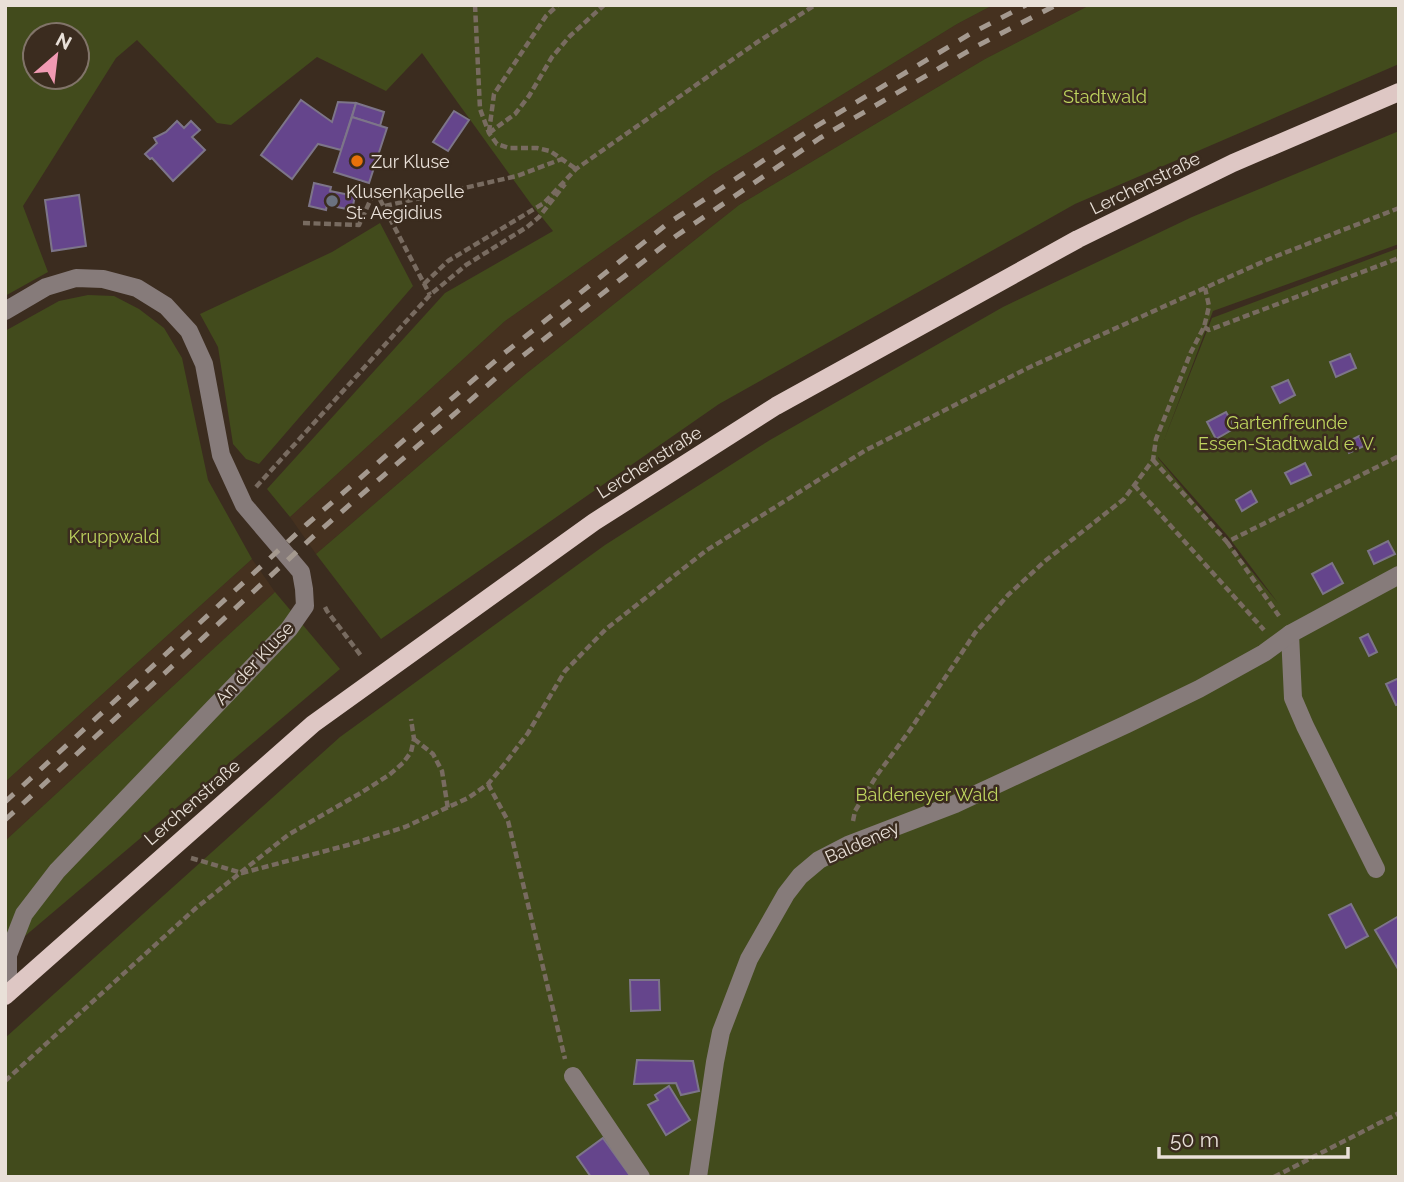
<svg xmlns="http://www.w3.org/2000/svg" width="1404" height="1182" font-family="Raleway,sans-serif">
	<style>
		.built { fill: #45311f }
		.green { fill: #424b1c; fill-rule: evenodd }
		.building { fill: #65458c; stroke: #7d7589; stroke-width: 2 }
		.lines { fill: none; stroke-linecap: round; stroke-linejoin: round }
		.path { stroke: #786b60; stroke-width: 4.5; stroke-dasharray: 7 3.5; stroke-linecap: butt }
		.minor { stroke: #867b7a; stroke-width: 18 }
		.major { stroke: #dec7c4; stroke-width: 18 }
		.rail { stroke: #a4998f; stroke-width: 5; stroke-dasharray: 12 12; stroke-linecap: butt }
		.food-dot { fill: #e8710a; stroke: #3b2c1f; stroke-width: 2.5 }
		.worship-dot { fill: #6b7280; stroke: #3b2c1f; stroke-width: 2.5 }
		.labels { text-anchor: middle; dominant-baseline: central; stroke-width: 5; stroke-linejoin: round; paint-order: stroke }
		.park-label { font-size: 18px; fill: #bed45e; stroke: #3b2c1f }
		.poi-label { font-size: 18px; fill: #e9e0d8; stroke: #3b2c1f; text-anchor: start }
		.street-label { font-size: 18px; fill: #e9e0d8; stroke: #3b2c1f }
	</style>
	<rect width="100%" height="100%" fill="#3b2c1f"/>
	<g class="built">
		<polygon points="993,5 1090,5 985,59 739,205 527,373 316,554 290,517 505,321 713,174 957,24"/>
		<polygon points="252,559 275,592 5,841 5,782"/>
	</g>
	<g class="green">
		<path d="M5 5H993L957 24 713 174 505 321 290 517 267 489 445 293 553 231 531 204 422 53 386 91 317 57 231 125 217 123 137 40 116 58 23 206 48 272 5 296ZM77 35V77H35V35Z"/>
		<polygon points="1090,5 1399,5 1399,64 1075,204 719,404 381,639 316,554 527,373 739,205 985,59"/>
		<path d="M1399 131V244L1213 311 1164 440 1212 318 1399 248V1177H5V1038L340 737 605 545 770 440 1003 307 1192 217ZM1158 457 1227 535 1278 603 1158 458Z"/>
		<polygon points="380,223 413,286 259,464 246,459 233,444 218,347 200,314 332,252"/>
		<polygon points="88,295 114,296 139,309 164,328 182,358 208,480 252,559 5,782 5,331 59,301"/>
		<polygon points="275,592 340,669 5,953 5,841"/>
	</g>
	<g class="building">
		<polygon points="301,100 332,122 338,102 356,103 341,150 318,144 292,179 261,155"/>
		<polygon points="356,103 384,112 380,126 352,117"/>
		<polygon points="454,111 469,120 448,151 433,142"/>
		<polygon points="352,117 387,128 369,183 334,172"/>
		<polygon points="177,121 184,128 191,121 200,130 192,137 205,150 173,181 152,158 150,159 145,154 157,143 154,138 166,132"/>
		<polygon points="314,183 331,187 330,191 355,196 352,210 327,205 326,210 309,206"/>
		<polygon points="79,195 86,246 52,251 45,200"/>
		<polygon points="1350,354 1356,368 1336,377 1330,362"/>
		<polygon points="1288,380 1295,395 1280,403 1272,387"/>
		<polygon points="1226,412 1235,428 1216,439 1207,422"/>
		<polygon points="1359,436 1364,446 1349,453 1345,443"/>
		<polygon points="1305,463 1311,475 1291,484 1285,473"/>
		<polygon points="1251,491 1257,502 1242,511 1236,500"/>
		<polygon points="1388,541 1395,554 1374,564 1368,551"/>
		<polygon points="1332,563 1343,583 1323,594 1312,574"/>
		<polygon points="1368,634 1377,652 1369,656 1360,638"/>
		<polygon points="1399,678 1399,704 1396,705 1386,684"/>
		<polygon points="1351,904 1368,936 1346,948 1329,915"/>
		<polygon points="1399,916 1399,968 1398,969 1375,930"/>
		<polygon points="630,980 659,980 660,1010 631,1011"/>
		<polygon points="637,1060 693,1061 699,1091 681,1095 676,1083 634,1084"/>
		<polygon points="669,1086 690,1120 666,1135 648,1105 658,1100 655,1095"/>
		<polygon points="603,1138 631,1177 591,1177 577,1157"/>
	</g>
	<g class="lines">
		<g class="path">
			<polyline points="475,5 480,109 489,133 497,144 509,148 537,148 550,151 576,169"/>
			<polyline points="489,132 494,94 546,16 558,5"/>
			<polyline points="489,133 515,114 529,96 552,57 570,36 604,5"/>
			<polyline points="385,206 517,176 562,159"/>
			<polyline points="303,223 359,225 375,190 430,295"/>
			<polyline points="424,284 448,261 544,203 576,169 756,43 815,5"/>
			<polyline points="1204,327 1209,330 1399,258"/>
			<polyline points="1153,460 1227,542 1399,456"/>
			<polyline points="1134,485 1264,630"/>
			<polyline points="256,487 430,295 466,265 527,227 539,217 565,184"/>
			<polyline points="1227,542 1279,616"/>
			<polyline points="325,607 327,611 362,657"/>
			<polyline points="414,739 433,754 442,771 448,809"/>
			<polyline points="488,784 508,821 565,1059"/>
			<polyline points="853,821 855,811 877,775 910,730 975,633 1008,595 1045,561 1124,499 1153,460 1156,439 1191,352 1204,327 1207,315 1209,306 1205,288"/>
			<polyline points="191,858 242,873 348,845 405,827 468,798 488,784 503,766 528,733 565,671 606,629 707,550 866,450 1032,366 1269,259 1399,208"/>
			<polyline points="5,1081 196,908 288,835 359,794 389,775 403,763 411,752 414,739 411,719"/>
			<polyline points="1274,1177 1399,1113"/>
		</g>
		<g class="minor">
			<polyline points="5,311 46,287 76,278 103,279 137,288 166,306 189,331 204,364 221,455 244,505 301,572 304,589 305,606 289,629 57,871 24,914 8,955 8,993"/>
			<polyline points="1290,634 1293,698 1305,726 1376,869"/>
			<polyline points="573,1076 641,1177"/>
			<polyline points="698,1177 715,1062 721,1032 749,959 786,894 800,876 819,860 848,845 955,804 1127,724 1199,689 1264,653 1290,634 1399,575"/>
		</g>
		<polyline class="major" points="5,996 313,724 594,522 776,406 1078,239 1233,163 1399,92"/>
		<g class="rail">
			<polyline points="5,802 306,525 502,355 667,224 805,133 970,34 1026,5"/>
			<polyline points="5,820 316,534 511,365 676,236 820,138 977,46 1056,5"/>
		</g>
	</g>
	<circle class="food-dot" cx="357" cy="161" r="7"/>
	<circle class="worship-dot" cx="332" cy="201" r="7"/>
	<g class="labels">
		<g class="park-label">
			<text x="1105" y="96">Stadtwald</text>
			<text x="1287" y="422">Gartenfreunde<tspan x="1287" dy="21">Essen-Stadtwald e. V.</tspan></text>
			<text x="114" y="536">Kruppwald</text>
			<text x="927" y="794">Baldeneyer Wald</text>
		</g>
		<g class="poi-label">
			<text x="371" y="161">Zur Kluse</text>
			<text x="346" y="191">Klusenkapelle<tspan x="346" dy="21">St. Aegidius</tspan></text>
		</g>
		<g class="street-label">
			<text transform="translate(1145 183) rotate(-26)">Lerchenstraße</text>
			<text transform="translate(649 462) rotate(-32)">Lerchenstraße</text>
			<text transform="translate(254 663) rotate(-47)">An der Kluse</text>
			<text transform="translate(192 802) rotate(-41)">Lerchenstraße</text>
			<text transform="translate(862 842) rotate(-24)">Baldeney</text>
		</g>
	</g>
	<rect width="1404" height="1182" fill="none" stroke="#e9e0d8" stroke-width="14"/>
	<g transform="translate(56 56) rotate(28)"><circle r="33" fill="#3b2c1f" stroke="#817469" stroke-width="2"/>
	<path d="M0-5L12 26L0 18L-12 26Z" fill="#f19ab3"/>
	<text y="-10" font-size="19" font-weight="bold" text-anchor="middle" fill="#e9e0d8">N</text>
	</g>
	<path d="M1159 1147v10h189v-10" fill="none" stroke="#e9e0d8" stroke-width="3.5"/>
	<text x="1170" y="1147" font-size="21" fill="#e9e0d8" stroke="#3b2c1f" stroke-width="5" paint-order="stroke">50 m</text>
</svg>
